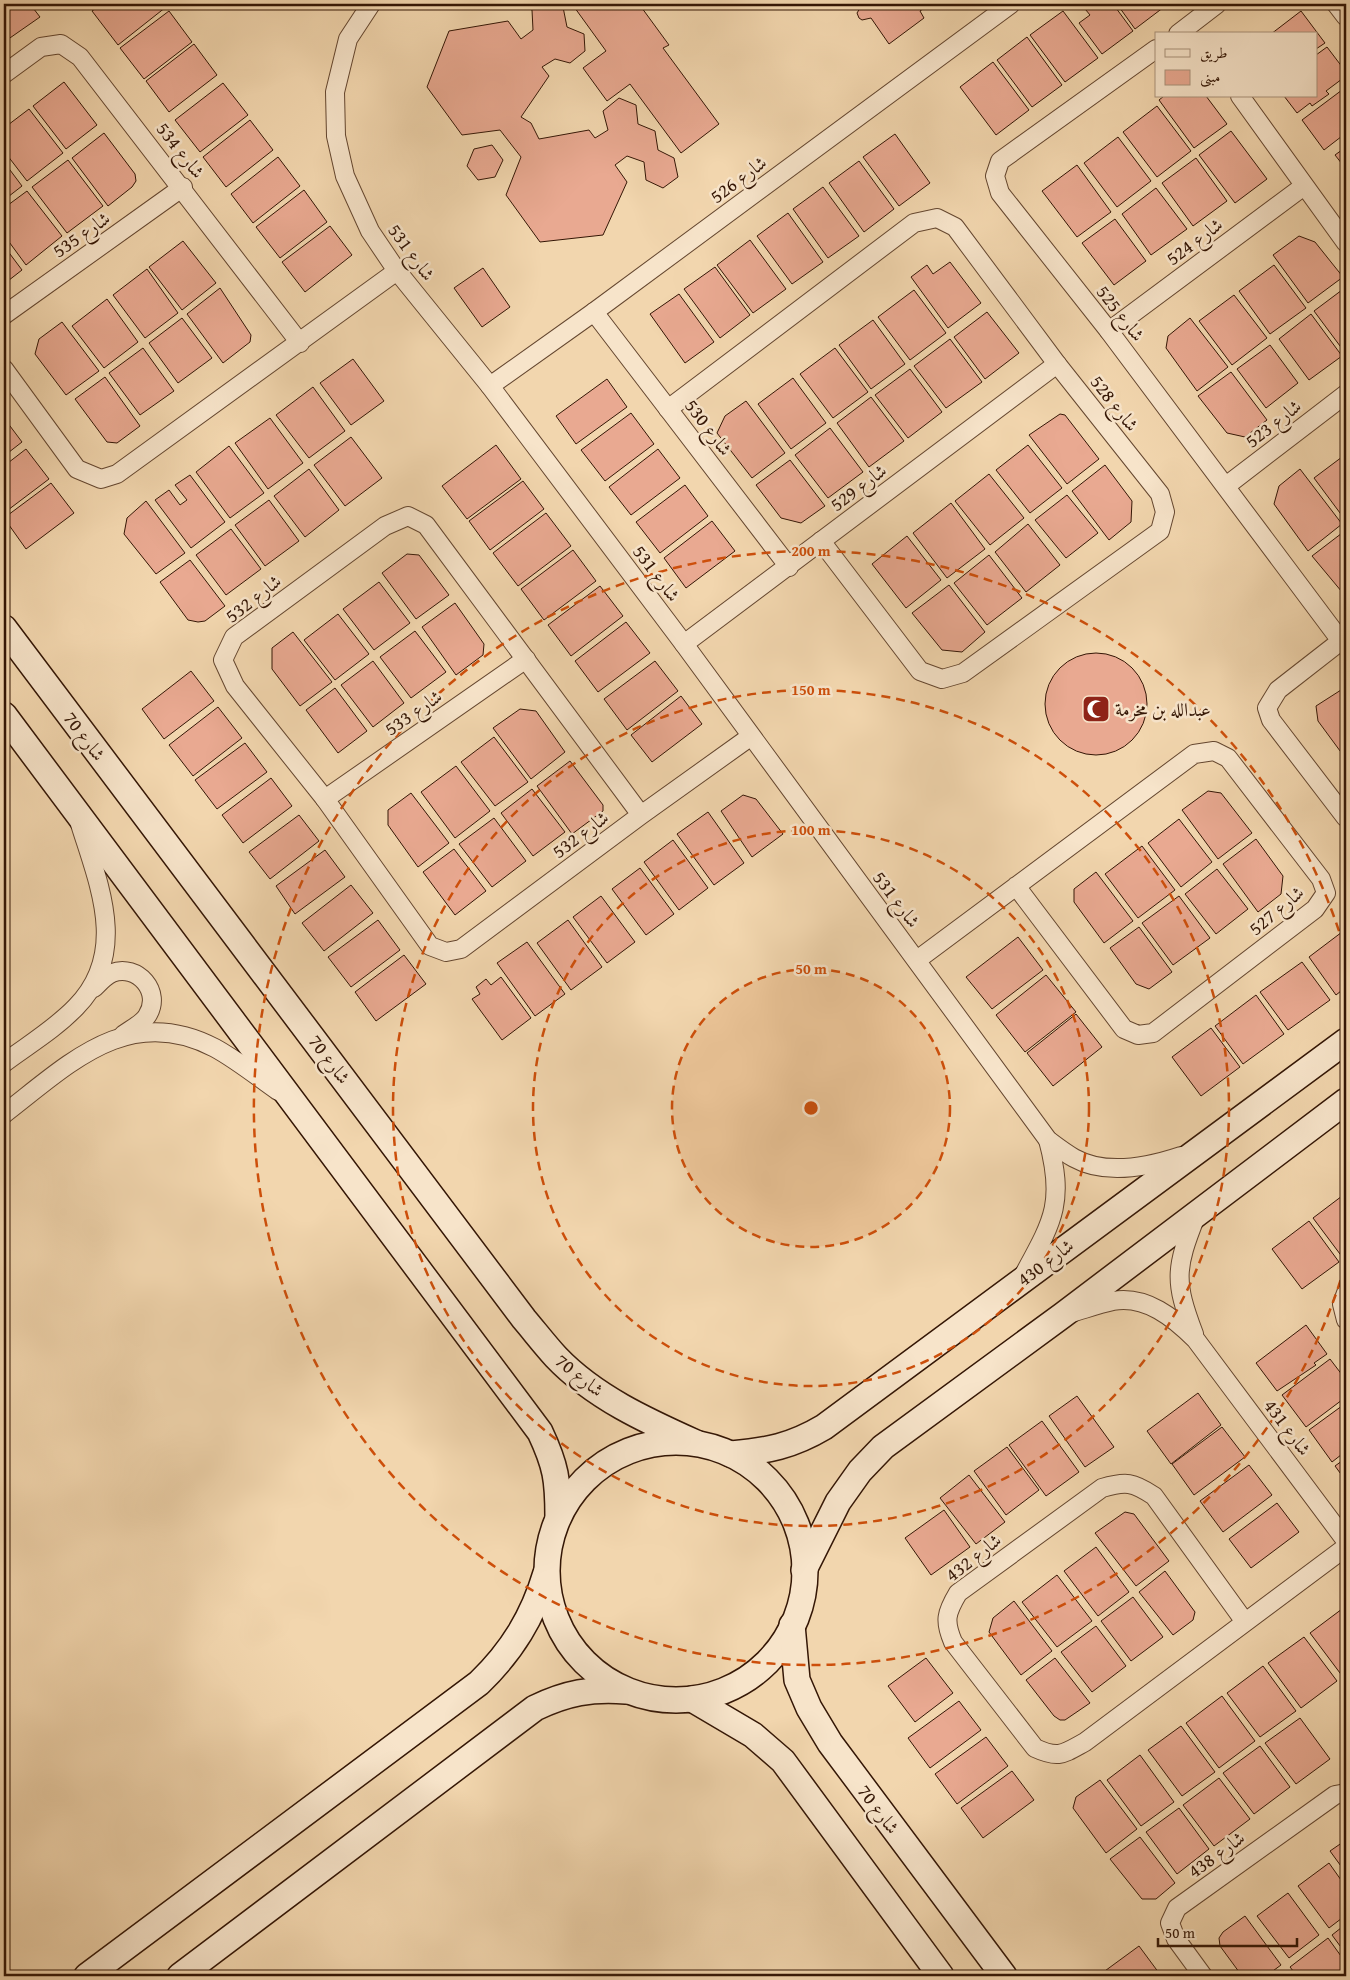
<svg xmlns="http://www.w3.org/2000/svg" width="1350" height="1980" font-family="'Gentium Book Plus',Amiri,serif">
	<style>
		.building { fill: #e9a991; stroke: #341605 }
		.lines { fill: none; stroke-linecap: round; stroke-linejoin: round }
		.street-casing { stroke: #64462f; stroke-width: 20 }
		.secondary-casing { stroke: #341605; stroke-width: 28 }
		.street { stroke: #f7e4ca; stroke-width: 18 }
		.secondary { stroke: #f7e4ca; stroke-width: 25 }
		.ring { fill: none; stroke: #cd4f0b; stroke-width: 2.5; stroke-dasharray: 9 6 }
		.labels { text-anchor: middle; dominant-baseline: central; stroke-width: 5; stroke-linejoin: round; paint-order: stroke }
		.street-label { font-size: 19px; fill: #341605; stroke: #f7e4ca }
		.poi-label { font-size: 19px; fill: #341605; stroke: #f7e4ca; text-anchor: start }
		.centre { fill: #cd4f0b; stroke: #f7e4ca; stroke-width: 2.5 }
		.ring-label { font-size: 15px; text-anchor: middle; font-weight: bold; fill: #cd4f0b; stroke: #f7e4ca; stroke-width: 5; stroke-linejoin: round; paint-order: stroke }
	</style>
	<rect width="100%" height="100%" fill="#f2d6ae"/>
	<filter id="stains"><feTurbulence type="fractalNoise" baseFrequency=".004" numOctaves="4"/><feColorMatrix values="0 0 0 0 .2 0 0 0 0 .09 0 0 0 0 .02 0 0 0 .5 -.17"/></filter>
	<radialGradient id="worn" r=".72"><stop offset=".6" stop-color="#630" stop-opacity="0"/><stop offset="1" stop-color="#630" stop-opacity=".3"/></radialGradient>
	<g class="building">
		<polygon points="4,4 30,4 40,17 7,40 4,36"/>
		<polygon points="102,4 164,4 166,7 118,45 92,11"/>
		<polygon points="518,4 556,4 563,7 567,27 584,34 585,51 570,63 555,59 542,67 549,76 521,117 531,123 539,139 589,130 595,138 608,130 603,111 619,98 636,105 638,124 655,131 658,150 674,158 678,177 663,188 646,180 644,162 627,156 615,165 627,182 603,235 540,242 506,195 521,157 500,130 462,135 427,87 449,31 508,21 521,39 533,30 532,10"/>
		<polygon points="572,4 639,4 669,45 663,48 719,124 681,153 630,84 607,101 583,68 606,51"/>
		<polygon points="861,4 930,4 920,11 924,18 889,44 871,18 862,20 859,18 857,13 862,5"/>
		<polygon points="1081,4 1113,4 1133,31 1102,54 1079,23 1090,15"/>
		<polygon points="1117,4 1168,4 1135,29"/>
		<polygon points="169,11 192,42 144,79 120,48"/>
		<polygon points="1063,11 1098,58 1065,82 1030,35"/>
		<polygon points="1301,11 1325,43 1316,49 1316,34 1271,34"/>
		<polygon points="1027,37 1062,85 1032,107 997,60"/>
		<polygon points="194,44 217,75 169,112 146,81"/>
		<polygon points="1327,47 1346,72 1346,76 1326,91 1329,94 1312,106 1310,103 1297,113 1284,96 1316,96 1316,55"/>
		<polygon points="993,62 1029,110 996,135 960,87"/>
		<polygon points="64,82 97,125 66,149 33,106"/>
		<polygon points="223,83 248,115 200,152 175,120"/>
		<polygon points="1346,87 1346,133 1324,150 1302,120"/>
		<polygon points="1164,96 1206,96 1227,124 1194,148 1159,100"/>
		<polygon points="1157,106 1191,151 1157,177 1123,132"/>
		<polygon points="29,109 63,153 27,181 4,151 4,128"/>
		<polygon points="250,120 273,150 226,187 203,157"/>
		<polygon points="1231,131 1267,179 1235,203 1199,155"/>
		<polygon points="104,133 135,174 136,181 132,187 108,206 72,158"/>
		<polygon points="895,134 930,183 899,206 863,157"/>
		<polygon points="1118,137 1151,181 1117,207 1084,163"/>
		<polygon points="492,145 503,160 495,177 478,180 467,166 474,149"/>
		<polygon points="1346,147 1346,169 1335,155"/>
		<polygon points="278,157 300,186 253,223 231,194"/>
		<polygon points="1196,158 1227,201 1193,226 1162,183"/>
		<polygon points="68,160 103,206 67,233 32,187"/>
		<polygon points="859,161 894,209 864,232 829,183"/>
		<polygon points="4,162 22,186 4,200"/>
		<polygon points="1077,165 1111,212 1077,237 1042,191"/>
		<polygon points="823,187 859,236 828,258 793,209"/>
		<polygon points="1156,188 1187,229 1151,255 1122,214"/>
		<polygon points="304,190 327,222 280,258 256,227"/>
		<polygon points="27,191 62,236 26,265 4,235 4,208"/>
		<polygon points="788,213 823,262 792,284 757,236"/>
		<polygon points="1115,219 1146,261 1114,285 1082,243"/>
		<polygon points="330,226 352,255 305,292 282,262"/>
		<polygon points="1299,236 1315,242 1343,277 1308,303 1273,255"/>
		<polygon points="750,240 786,289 753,313 717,265"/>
		<polygon points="183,241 216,283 182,310 149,267"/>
		<polygon points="4,246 22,270 4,284"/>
		<polygon points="950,262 981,303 948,328 911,277 927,265 933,274"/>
		<polygon points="1274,265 1306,308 1270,334 1239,291"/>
		<polygon points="715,267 750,315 720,338 684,289"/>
		<polygon points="483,268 510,307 482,327 454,288"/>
		<polygon points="147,269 178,313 145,338 113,295"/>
		<polygon points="1346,287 1346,354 1314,311"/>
		<polygon points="220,288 251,335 250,342 223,363 187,314"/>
		<polygon points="914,290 946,333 910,360 878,317"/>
		<polygon points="679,294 714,342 685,363 650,314"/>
		<polygon points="1234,295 1267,338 1232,365 1199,321"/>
		<polygon points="107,299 138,342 104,368 72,326"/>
		<polygon points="987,312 1019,353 985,379 954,337"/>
		<polygon points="1311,314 1342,356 1309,380 1279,339"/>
		<polygon points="182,318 212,358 178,383 149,343"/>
		<polygon points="1190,318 1228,367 1197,391 1166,348 1168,336"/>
		<polygon points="873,320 905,364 871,389 839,345"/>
		<polygon points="62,322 99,371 66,395 35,354 39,339"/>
		<polygon points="950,339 982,382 946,408 914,366"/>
		<polygon points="1270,345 1298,383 1266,408 1237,369"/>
		<polygon points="143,348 174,391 140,415 109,373"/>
		<polygon points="835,348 868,392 833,418 800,374"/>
		<polygon points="353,359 384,401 351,425 320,383"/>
		<polygon points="910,369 942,412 908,438 875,395"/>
		<polygon points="1231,372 1267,420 1245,437 1227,433 1198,396"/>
		<polygon points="105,377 140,426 117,443 107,442 75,399"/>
		<polygon points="793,378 826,423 791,449 758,404"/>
		<polygon points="607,379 627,407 576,444 556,416"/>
		<polygon points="313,387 345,431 309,458 276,415"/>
		<polygon points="871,397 904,441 869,467 837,423"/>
		<polygon points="746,401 785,453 752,478 717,433 725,416"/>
		<polygon points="631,413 654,444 605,481 581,450"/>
		<polygon points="1060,414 1065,415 1099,459 1067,484 1029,435"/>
		<polygon points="4,418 22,442 4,456"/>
		<polygon points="270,418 303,463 268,489 235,443"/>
		<polygon points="830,428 863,472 828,498 795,455"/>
		<polygon points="351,437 382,478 345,506 314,465"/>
		<polygon points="496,445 521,479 467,519 442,486"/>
		<polygon points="1028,445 1062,488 1030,513 996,470"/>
		<polygon points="229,446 264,493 230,518 196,472"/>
		<polygon points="26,449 49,479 4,513 4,466"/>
		<polygon points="658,449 680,478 631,515 609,487"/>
		<polygon points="1346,454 1346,521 1314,478"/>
		<polygon points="790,460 825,506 801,523 781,518 756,485"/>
		<polygon points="1105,465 1132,501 1131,522 1109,540 1072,491"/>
		<polygon points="309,469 339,510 305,537 274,496"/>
		<polygon points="1300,469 1342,524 1308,551 1274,504 1279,486"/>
		<polygon points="989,474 1024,518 990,545 955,501"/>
		<polygon points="190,475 225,522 191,548 155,500 169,490 180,505 187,500 175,485"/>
		<polygon points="523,481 544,509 490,550 469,521"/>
		<polygon points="51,483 74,513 26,549 4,518"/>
		<polygon points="685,485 708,516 660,553 636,522"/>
		<polygon points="1067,495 1098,533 1066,558 1035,520"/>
		<polygon points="269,500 299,541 265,566 235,525"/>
		<polygon points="146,501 185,553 156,574 124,534 127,518"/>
		<polygon points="951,503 985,549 947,578 913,533"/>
		<polygon points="546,513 571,546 518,586 493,553"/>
		<polygon points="712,521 735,551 686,588 664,558"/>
		<polygon points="1028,524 1060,565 1026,592 995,552"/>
		<polygon points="231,529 261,569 226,595 196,555"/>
		<polygon points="1346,530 1346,593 1342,592 1312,556"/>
		<polygon points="907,536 941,580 906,608 872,564"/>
		<polygon points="573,550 596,581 544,620 521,589"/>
		<polygon points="407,554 419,555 449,595 416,619 382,573"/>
		<polygon points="989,555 1022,598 987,625 954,583"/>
		<polygon points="190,560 225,606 205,621 198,622 188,620 160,582"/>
		<polygon points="379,582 410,623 374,650 343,609"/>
		<polygon points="949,585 985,632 962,652 942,650 912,613"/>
		<polygon points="600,586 623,616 571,656 548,625"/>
		<polygon points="455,603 484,644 483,655 456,675 422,627"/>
		<polygon points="338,614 369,654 335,680 304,640"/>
		<polygon points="626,622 650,653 598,692 575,661"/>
		<polygon points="415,631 446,672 411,698 380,657"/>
		<polygon points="293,632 332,682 300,706 272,669 272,648"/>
		<circle cx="1096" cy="704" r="51"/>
		<polygon points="373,661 404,703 373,727 341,685"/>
		<polygon points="655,661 678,691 627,730 604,699"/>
		<polygon points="191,671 214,701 164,739 142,709"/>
		<polygon points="335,688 367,731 338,753 306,710"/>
		<polygon points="1341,690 1346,697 1346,759 1318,721 1316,706"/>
		<polygon points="681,696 702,724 652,762 631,735"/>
		<polygon points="218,707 242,738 193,776 169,745"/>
		<polygon points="520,709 536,711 565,752 531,779 493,728"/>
		<polygon points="494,737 528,782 495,806 461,762"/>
		<polygon points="245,743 267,772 217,809 195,780"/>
		<polygon points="570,761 603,805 603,811 572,834 537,786"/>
		<polygon points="456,766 490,811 455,838 421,792"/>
		<polygon points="271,778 292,806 243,843 222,815"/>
		<polygon points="532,789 565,832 533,856 501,813"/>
		<polygon points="1208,791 1221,793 1252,833 1218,859 1182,810"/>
		<polygon points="411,793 449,843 418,867 388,825 388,810"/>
		<polygon points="743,795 756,799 783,834 752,857 721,811"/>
		<polygon points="708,812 744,863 714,885 677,834"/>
		<polygon points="299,815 319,841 270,879 249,852"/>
		<polygon points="494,818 526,861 492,887 459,844"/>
		<polygon points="1179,819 1212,862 1181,887 1148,843"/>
		<polygon points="1256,839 1283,876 1281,894 1258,912 1223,864"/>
		<polygon points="673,840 708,888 679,910 644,862"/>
		<polygon points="1142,846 1175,890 1138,918 1105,874"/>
		<polygon points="454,849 486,891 455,915 423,872"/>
		<polygon points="325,850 345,877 295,914 276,886"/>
		<polygon points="640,868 674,914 646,935 612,889"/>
		<polygon points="1217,869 1248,909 1216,934 1185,894"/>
		<polygon points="1096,872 1133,921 1104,943 1074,902 1074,889"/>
		<polygon points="351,885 373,913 324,951 302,923"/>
		<polygon points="601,896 635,942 607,963 573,917"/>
		<polygon points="1179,896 1210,938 1173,965 1142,923"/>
		<polygon points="378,920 400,950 351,987 328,957"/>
		<polygon points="568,920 602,967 571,990 537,943"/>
		<polygon points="1139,927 1172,972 1149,989 1136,984 1110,948"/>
		<polygon points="1346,929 1346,987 1336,995 1309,957"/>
		<polygon points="1018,937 1043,970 992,1009 966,977"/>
		<polygon points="527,942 565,994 535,1016 497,963"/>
		<polygon points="404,955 426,984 376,1021 355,992"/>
		<polygon points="1302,962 1330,1000 1288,1030 1260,992"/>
		<polygon points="1046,975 1076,1012 1025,1052 996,1015"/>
		<polygon points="501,977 531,1018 502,1040 472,999 480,994 476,987 486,979 491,985"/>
		<polygon points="1256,995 1284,1034 1243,1064 1215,1026"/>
		<polygon points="1076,1014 1102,1047 1053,1086 1027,1053"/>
		<polygon points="1211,1028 1240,1067 1201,1096 1172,1057"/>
		<polygon points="1346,1193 1346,1256 1343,1258 1313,1218"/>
		<polygon points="1309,1221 1339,1262 1302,1289 1272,1249"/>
		<polygon points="1306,1325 1327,1354 1314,1363 1316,1365 1277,1391 1256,1363"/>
		<polygon points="1330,1359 1346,1380 1346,1397 1306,1427 1282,1395"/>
		<polygon points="1198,1393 1221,1425 1171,1464 1147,1431"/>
		<polygon points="1077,1396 1114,1447 1085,1467 1049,1416"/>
		<polygon points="1346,1403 1346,1451 1332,1462 1309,1430"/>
		<polygon points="1042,1421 1079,1472 1046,1496 1009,1445"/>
		<polygon points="1222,1427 1245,1457 1194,1495 1172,1464"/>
		<polygon points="1007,1447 1039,1490 1006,1515 974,1471"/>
		<polygon points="1346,1458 1346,1481 1335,1466"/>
		<polygon points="1249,1465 1272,1495 1223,1532 1200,1501"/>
		<polygon points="969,1475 1005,1522 976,1544 940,1498"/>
		<polygon points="1277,1503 1299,1532 1251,1568 1229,1539"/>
		<polygon points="944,1510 970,1547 931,1575 905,1538"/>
		<polygon points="1125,1512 1134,1514 1169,1561 1136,1586 1095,1533"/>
		<polygon points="1096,1547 1129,1592 1098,1616 1064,1571"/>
		<polygon points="1165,1571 1195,1612 1193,1620 1173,1635 1139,1592"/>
		<polygon points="1057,1575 1092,1621 1057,1647 1022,1602"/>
		<polygon points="1133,1597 1163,1637 1131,1661 1101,1621"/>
		<polygon points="1014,1601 1052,1651 1021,1675 989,1632 993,1618"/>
		<polygon points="1346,1606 1346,1675 1343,1677 1310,1633"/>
		<polygon points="1096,1626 1126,1666 1092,1692 1061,1652"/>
		<polygon points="1304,1637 1337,1681 1301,1708 1268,1663"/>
		<polygon points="926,1658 953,1693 915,1722 888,1686"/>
		<polygon points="1055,1658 1090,1703 1065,1720 1060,1720 1054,1716 1026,1680"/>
		<polygon points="1263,1666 1296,1711 1260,1737 1227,1693"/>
		<polygon points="1222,1696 1255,1741 1219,1768 1186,1723"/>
		<polygon points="959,1701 981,1730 930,1768 908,1738"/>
		<polygon points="1300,1718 1330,1759 1296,1784 1265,1743"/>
		<polygon points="1181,1726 1215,1772 1182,1796 1148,1750"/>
		<polygon points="986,1737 1008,1766 957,1804 935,1774"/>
		<polygon points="1260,1746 1290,1787 1254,1814 1223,1773"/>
		<polygon points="1140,1755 1174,1802 1141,1826 1107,1780"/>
		<polygon points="1012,1771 1034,1800 983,1838 961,1808"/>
		<polygon points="1219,1778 1250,1819 1214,1846 1183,1805"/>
		<polygon points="1100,1780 1137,1829 1106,1853 1073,1808 1076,1797"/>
		<polygon points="1179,1808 1209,1849 1177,1874 1146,1832"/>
		<polygon points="1140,1837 1175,1883 1156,1899 1142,1899 1110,1859"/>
		<polygon points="1346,1840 1346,1873 1330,1851"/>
		<polygon points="1329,1863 1346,1887 1346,1915 1329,1928 1298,1886"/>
		<polygon points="1288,1893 1319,1935 1289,1958 1257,1916"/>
		<polygon points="1245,1916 1281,1965 1266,1976 1242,1976 1220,1946 1219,1938 1223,1932"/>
		<polygon points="1346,1924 1346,1954 1332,1935"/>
		<polygon points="1328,1938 1346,1963 1346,1976 1297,1976 1290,1967"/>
		<polygon points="1139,1946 1159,1973 1155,1976 1098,1976"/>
	</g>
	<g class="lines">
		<defs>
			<g id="street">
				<path d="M371 4 348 39 335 92 336 136 345 176 370 231 397 271 490 386 684 644 1048 1140C1056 1146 1065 1153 1074 1158 1106 1176 1148 1167 1181 1156"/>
				<polyline points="1336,4 1346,17"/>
				<polyline points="1178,34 1217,4"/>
				<polyline points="1156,49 1000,161 995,176 1000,193 1109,331 1341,641"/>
				<polyline points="4,74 41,47 61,44 80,57 300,343"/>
				<polyline points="1240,96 1346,243"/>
				<polyline points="594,312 789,567"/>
				<polyline points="4,315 183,187"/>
				<polyline points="1109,331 1304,186"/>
				<polyline points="4,369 77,469 101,479 117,474 397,271"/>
				<polyline points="490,386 594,312 1011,4"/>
				<polyline points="668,409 914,223 937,218 955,227 1057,364 1160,494 1165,512 1160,531 963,673 942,679 920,671 821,541"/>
				<polyline points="1226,486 1346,394"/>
				<polyline points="1346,637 1278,690 1267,708 1271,720 1346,818"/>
				<polyline points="684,644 1057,364"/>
				<polyline points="325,799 526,659"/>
				<polyline points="641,815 426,525 408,516 385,526 234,637 223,660 235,686 325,799 430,946 446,952 461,949 641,815 750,737"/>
				<polyline points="917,960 1194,754 1214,751 1228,758 1321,879 1326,893 1315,909 1153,1033 1138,1035 1124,1029 1016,886"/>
				<path d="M94 988C100 982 105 976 112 973 137 963 163 992 147 1016 142 1024 131 1029 123 1035"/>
				<path d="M4 1063C28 1045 55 1029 76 1007 129 953 99 885 80 824"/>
				<path d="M4 1114C68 1065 128 1002 215 1048 237 1060 258 1077 278 1091"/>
				<path d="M1023 1276C1053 1221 1065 1203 1048 1140"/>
				<polyline points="1346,1293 1342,1304 1346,1320"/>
				<path d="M1071 1313C1085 1309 1099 1304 1113 1301 1146 1295 1174 1318 1196 1340L1346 1541"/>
				<path d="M1194 1334C1174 1281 1175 1269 1196 1216"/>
				<path d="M1245 1622 1154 1496C1133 1482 1126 1481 1102 1488L958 1593C946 1613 944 1621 953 1642L1035 1748C1059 1759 1063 1754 1085 1742L1346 1547"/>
				<polyline points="1203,1976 1176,1939 1170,1923 1177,1908 1335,1795 1346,1793"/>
			</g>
			<g id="secondary">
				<path d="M4 628 524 1319C535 1332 545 1345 556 1357 594 1397 647 1421 696 1443"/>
				<path d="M4 715 540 1432C556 1466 558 1480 558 1517"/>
				<circle cx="676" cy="1571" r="129"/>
				<path d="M731 1454C767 1451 792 1446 824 1427L1346 1041"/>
				<polyline points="804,1570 838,1502 860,1471 883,1447 1063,1315 1346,1101"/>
				<polyline points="792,1625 797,1680 809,1708 830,1743 1004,1976"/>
				<polyline points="692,1699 753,1735 783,1761 941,1976"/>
				<path d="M87 1976 479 1683C512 1651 533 1617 546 1573"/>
				<path d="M180 1976 535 1708C566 1693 592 1688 626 1691"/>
			</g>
		</defs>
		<use href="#street" class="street-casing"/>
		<use href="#secondary" class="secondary-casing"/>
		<use href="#street" class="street"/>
		<use href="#secondary" class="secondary"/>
	</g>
	<circle cx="811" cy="1108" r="139" fill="#cd4f0b" fill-opacity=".12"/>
	<g class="ring">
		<circle cx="811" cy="1108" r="139"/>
		<circle cx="811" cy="1108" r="278"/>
		<circle cx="811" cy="1108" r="418"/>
		<path d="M1345 1266A557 557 0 1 1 1345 950"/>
	</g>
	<defs>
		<symbol id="mosque-square" viewBox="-11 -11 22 22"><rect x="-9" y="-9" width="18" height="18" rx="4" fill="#8f2418" stroke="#f7e4ca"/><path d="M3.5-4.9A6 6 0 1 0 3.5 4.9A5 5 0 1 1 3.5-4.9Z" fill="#fff"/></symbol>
	</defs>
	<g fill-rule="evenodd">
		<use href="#mosque-square" x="1080" y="693" width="32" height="32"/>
	</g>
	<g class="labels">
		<g class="street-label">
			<text transform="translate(181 150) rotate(52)">شارع 534</text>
			<text transform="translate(738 179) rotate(-37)">شارع 526</text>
			<text transform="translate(81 234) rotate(-35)">شارع 535</text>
			<text transform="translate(1194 241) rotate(-37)">شارع 524</text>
			<text transform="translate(412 252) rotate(54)">شارع 531</text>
			<text transform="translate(1121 313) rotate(52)">شارع 525</text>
			<text transform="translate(1115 403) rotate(52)">شارع 528</text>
			<text transform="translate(1273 423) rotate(-38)">شارع 523</text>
			<text transform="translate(709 427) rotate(53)">شارع 530</text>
			<text transform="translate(858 487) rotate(-37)">شارع 529</text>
			<text transform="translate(657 573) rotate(53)">شارع 531</text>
			<text transform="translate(253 598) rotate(-38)">شارع 532</text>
			<text transform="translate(413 712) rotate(-35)">شارع 533</text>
			<text transform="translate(85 736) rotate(53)">شارع 70</text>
			<text transform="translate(580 834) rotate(-37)">شارع 532</text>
			<text transform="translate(897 899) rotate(53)">شارع 531</text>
			<text transform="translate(1276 910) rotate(-40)">شارع 527</text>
			<text transform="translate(330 1059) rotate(53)">شارع 70</text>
			<text transform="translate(1045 1262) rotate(-37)">شارع 430</text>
			<text transform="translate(580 1375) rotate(39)">شارع 70</text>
			<text transform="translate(1288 1427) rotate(53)">شارع 431</text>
			<text transform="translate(973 1557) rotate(-38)">شارع 432</text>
			<text transform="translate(879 1809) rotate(53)">شارع 70</text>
			<text transform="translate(1216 1854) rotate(-36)">شارع 438</text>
		</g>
		<g class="poi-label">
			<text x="1115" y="709">عبدالله بن مخرمة</text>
		</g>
	</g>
	<circle cx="811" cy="1108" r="8" class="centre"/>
	<g class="ring-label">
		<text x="811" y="556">200 m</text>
		<text x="811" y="695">150 m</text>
		<text x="811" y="835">100 m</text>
		<text x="811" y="974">50 m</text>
	</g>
	<rect width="1350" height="1980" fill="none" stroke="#f2d6ae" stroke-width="20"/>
	<rect x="5" y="5" width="1340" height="1970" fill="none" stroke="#341605" stroke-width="2.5"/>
	<rect x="10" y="10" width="1330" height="1960" fill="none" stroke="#341605"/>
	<rect x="1155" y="32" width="162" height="65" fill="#f7e4ca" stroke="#a9927b"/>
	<rect x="1165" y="49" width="25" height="8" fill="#f7e4ca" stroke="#a9927b"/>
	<text x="1200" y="58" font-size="15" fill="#341605">طريق</text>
	<rect x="1165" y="70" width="25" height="15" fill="#e9a991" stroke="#a9927b"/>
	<text x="1200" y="82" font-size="15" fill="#341605">مبنى</text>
	<path d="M1158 1938v8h139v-8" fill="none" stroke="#341605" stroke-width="2.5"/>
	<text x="1165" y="1938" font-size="15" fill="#341605" stroke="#f7e4ca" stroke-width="4" paint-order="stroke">50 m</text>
	<rect width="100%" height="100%" filter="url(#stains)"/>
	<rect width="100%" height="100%" fill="url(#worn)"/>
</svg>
